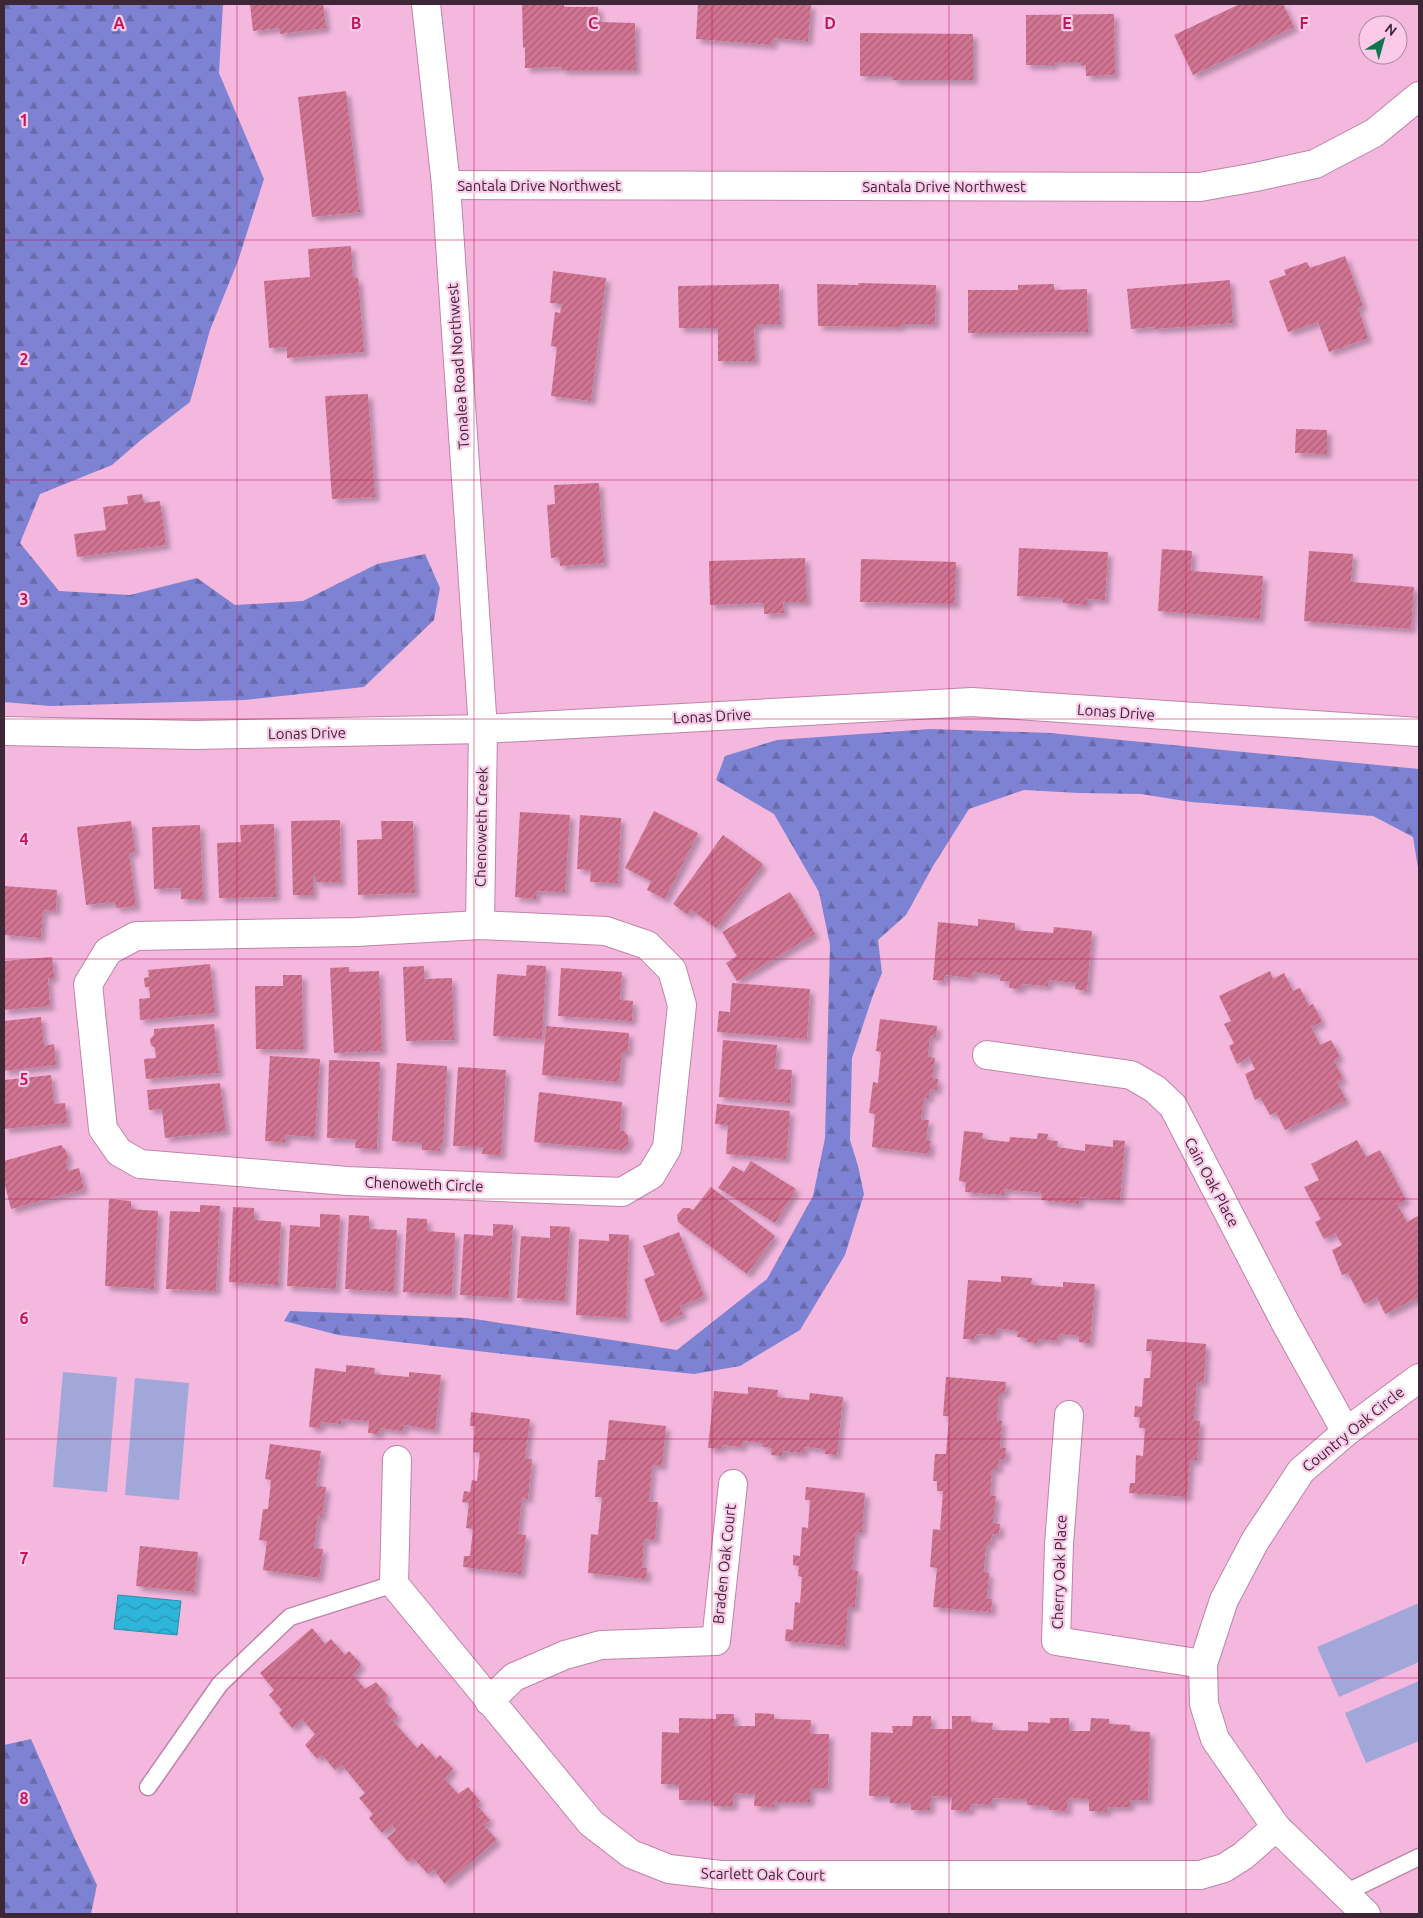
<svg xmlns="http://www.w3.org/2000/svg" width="1423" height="1918" font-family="Ubuntu,sans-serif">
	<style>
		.grass { fill: #a2a7d9 }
		.forest { fill: url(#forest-firs) }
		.water { fill: url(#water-waves); stroke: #328ba8 }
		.building { fill: url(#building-hatch); filter: url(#shadow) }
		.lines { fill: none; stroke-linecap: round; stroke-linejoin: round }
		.service-casing { stroke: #bd85a9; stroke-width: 19 }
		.minor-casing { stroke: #bd85a9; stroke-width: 30 }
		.tertiary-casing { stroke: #bd85a9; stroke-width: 30 }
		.service { stroke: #fff; stroke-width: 16 }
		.minor { stroke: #fff; stroke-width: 28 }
		.tertiary { stroke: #fff; stroke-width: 28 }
		.grid { fill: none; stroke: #c2185b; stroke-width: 1; stroke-opacity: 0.55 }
		.labels { text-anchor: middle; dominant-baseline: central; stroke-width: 4.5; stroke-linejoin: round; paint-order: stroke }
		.street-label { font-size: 15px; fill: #3d2635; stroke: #facae8 }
		.grid-label { font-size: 16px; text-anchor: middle; font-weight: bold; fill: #c2185b; stroke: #facae8; stroke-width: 4.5; stroke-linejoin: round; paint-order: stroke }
	</style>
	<defs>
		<pattern id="forest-firs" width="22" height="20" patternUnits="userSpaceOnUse" patternTransform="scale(1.25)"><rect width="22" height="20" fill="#7e82d3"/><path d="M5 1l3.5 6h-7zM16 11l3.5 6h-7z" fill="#686aac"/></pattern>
		<pattern id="water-waves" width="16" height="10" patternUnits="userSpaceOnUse" patternTransform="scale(1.25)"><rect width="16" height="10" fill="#2eb6da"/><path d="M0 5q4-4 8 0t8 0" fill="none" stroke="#2894b2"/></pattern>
		<pattern id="building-hatch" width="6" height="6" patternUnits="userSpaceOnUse" patternTransform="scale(1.25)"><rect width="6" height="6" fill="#d17492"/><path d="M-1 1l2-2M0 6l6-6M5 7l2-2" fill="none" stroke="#ab5f78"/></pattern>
		<filter id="shadow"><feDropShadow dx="4.5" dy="4.5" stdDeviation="2.5" flood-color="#0004"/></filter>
	</defs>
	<rect width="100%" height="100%" fill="#f4b8df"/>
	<g class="grass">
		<polygon points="63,1372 117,1377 107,1492 53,1487"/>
		<polygon points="135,1378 189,1383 179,1500 125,1495"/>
		<polygon points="1419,1603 1419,1662 1339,1697 1317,1647"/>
		<polygon points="1419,1681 1419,1741 1366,1763 1345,1713"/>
	</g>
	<g class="forest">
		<polygon points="4,4 223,4 219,73 264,179 238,261 210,330 190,402 141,440 112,465 40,494 20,543 59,591 130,595 197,578 235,605 303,601 377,564 425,554 440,588 434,620 364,687 245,700 50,706 4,702"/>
		<polygon points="930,729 1050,733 1419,769 1419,874 1413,837 1373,816 1191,802 1141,794 1079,793 1024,790 969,809 933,866 906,915 878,940 882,973 873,995 852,1058 850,1140 858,1166 864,1194 845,1255 800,1330 740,1366 694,1374 522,1356 338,1335 284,1321 290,1311 468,1318 677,1350 767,1279 813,1196 825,1138 830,945 819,892 774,814 716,780 725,756 777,740"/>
		<polygon points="31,1739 75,1839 97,1885 91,1914 4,1914 4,1745"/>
	</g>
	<polygon class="water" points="118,1595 181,1601 177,1635 114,1629"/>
	<g class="building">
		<polygon points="250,4 323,4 326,28 280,34 279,28 253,31"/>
		<polygon points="522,4 564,4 564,7 598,7 599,22 635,23 636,70 562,70 562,67 525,68 525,47 523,48"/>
		<polygon points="698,4 811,4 808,41 773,38 772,45 696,39"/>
		<polygon points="1240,4 1283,4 1294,27 1193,75 1174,35"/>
		<polygon points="1114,14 1115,75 1086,76 1086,65 1081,66 1081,62 1054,62 1054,65 1026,65 1026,15"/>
		<polygon points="860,33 973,34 973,80 893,80 893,76 860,76"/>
		<polygon points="346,91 360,212 312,217 298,97"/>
		<polygon points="351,246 353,278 358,278 364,352 287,358 287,347 269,348 264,281 310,277 308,249"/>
		<polygon points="1345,256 1363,306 1358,308 1368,338 1329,352 1318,322 1288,332 1269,281 1286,275 1284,270 1307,262 1310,268"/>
		<polygon points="553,271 606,278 591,401 551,396 557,347 551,346 555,312 560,313 562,304 550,303"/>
		<polygon points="1230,280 1233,323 1155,329 1155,327 1131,329 1127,289"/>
		<polygon points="859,283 936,285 935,324 901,324 901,327 818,326 817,284 858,285"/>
		<polygon points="779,284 780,324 757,324 758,327 754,327 755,361 718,361 718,328 679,328 678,286"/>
		<polygon points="1054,284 1054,290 1087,289 1088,332 968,333 968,290 1018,290 1018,285"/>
		<polygon points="368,394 375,497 332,499 325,396"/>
		<polygon points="1296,429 1327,430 1327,454 1295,453"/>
		<polygon points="599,483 604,563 560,566 559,557 551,558 547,505 555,504 554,485"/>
		<polygon points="142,494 144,503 160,501 166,545 77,557 74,534 106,530 103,507 128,504 127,496"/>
		<polygon points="1019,548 1108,552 1105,600 1087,599 1087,605 1063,603 1063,598 1017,596"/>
		<polygon points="1162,549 1192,551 1191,571 1263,576 1260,619 1158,611"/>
		<polygon points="1309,551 1353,554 1351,582 1414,587 1411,629 1304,621"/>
		<polygon points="805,558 807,602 783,602 784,613 764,614 764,603 710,605 709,561"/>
		<polygon points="861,559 956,562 955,604 860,602"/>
		<polygon points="654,811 698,833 665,899 647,890 651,881 625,868"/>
		<polygon points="520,812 570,815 565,892 536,891 536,899 515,897"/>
		<polygon points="580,815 621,818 618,883 590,882 591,870 577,869"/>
		<polygon points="340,820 341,882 316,882 316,876 313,876 313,895 293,895 291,821"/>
		<polygon points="131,821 135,852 129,853 136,906 116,908 115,902 86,905 77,827"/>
		<polygon points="381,821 413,821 415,893 358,895 357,840 382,839"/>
		<polygon points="274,824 276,897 219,898 217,843 241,842 240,825"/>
		<polygon points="200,825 203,899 181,899 181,888 154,889 152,827"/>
		<polygon points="723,835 763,864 716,928 692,910 688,915 673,904"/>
		<polygon points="4,886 57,890 56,911 43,910 41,938 4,935"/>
		<polygon points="790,892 815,934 737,981 726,963 737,956 722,932"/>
		<polygon points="978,919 1015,923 1015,930 1053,933 1054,927 1092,931 1087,991 1075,989 1076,983 1049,980 1048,986 1022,984 1021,989 1009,988 1010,981 1000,981 1001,975 973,972 972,978 945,975 944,981 933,980 938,922 978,926"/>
		<polygon points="52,957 54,978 48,978 50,1006 4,1010 4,961"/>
		<polygon points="210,964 215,1013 140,1020 139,999 150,998 149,987 145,987 144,978 149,977 148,970"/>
		<polygon points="527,965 546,966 542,1039 493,1036 497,974 526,976"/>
		<polygon points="424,966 424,979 452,978 454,1040 406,1041 403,967"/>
		<polygon points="349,967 349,972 379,971 382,1051 334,1053 330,968"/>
		<polygon points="561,968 622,972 620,1000 633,1001 632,1021 558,1016"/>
		<polygon points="1270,971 1273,979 1284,973 1293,991 1300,988 1309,1006 1313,1004 1322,1022 1311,1027 1320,1045 1331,1040 1340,1057 1334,1060 1343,1079 1337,1082 1346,1100 1285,1130 1276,1112 1270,1115 1260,1097 1255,1100 1245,1074 1255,1069 1249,1057 1237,1064 1229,1046 1234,1043 1224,1024 1231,1021 1219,996"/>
		<polygon points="283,975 302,975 303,1049 256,1049 255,986 283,986"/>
		<polygon points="732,983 810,989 807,1039 717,1032 719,1011 730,1012"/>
		<polygon points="41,1017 44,1046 54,1044 56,1065 4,1071 4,1021"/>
		<polygon points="880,1019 937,1026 936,1037 930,1036 928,1057 935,1058 932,1078 938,1079 937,1090 930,1089 929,1098 924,1098 921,1120 929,1120 926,1140 931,1141 929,1154 872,1147 875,1114 869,1113 873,1082 878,1083 881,1052 876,1051"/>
		<polygon points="214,1024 219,1073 146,1079 144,1059 156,1058 155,1048 151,1045 150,1039 154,1035 154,1029"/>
		<polygon points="546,1026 629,1033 628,1052 622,1052 619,1082 542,1075"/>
		<polygon points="723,1040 777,1045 775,1069 792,1070 790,1103 719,1097"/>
		<polygon points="270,1056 320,1059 315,1137 286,1135 285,1142 265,1141"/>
		<polygon points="329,1060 380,1062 377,1149 355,1148 356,1139 327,1138"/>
		<polygon points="397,1063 447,1066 443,1144 440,1144 440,1151 422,1150 422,1143 392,1141"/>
		<polygon points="458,1067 506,1070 501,1155 482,1154 483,1147 453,1146"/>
		<polygon points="51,1075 54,1104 65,1103 67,1123 4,1129 4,1080"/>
		<polygon points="220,1083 226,1131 165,1138 162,1109 149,1110 147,1090"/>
		<polygon points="539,1092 622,1102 620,1131 624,1131 628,1136 628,1145 621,1150 534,1142"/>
		<polygon points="717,1104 790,1111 786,1159 726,1154 728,1125 715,1124"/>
		<polygon points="964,1131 983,1133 982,1139 1009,1142 1010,1137 1037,1139 1038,1133 1048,1134 1047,1140 1058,1141 1057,1147 1085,1151 1085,1144 1113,1147 1113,1140 1125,1141 1120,1200 1080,1197 1079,1204 1041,1200 1042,1193 1004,1189 1004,1195 965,1192 966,1182 959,1181"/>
		<polygon points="1357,1140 1366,1157 1380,1150 1406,1200 1397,1204 1407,1222 1418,1216 1419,1218 1419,1297 1385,1314 1377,1297 1364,1304 1348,1273 1342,1275 1332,1250 1342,1245 1341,1243 1335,1233 1324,1239 1315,1222 1321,1219 1304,1187 1319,1180 1311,1164"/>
		<polygon points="61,1145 66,1151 68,1158 66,1161 68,1171 79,1168 84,1189 11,1209 4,1181 4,1161"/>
		<polygon points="751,1161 796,1189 775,1223 718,1188 733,1166 744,1172"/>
		<polygon points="711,1187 775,1236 747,1274 678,1222 677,1215 683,1208 689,1208 693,1210"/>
		<polygon points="109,1199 131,1201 131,1209 158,1211 154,1289 105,1286"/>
		<polygon points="200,1205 220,1206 216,1291 166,1289 170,1211 200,1212"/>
		<polygon points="233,1207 254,1208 254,1220 281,1222 278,1285 229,1282"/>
		<polygon points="320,1214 340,1215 336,1289 287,1286 290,1225 320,1227"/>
		<polygon points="349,1215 369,1216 369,1229 397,1230 394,1292 345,1289"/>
		<polygon points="407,1218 427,1219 427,1231 455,1233 452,1295 403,1292"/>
		<polygon points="493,1224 513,1225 509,1298 460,1295 464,1234 493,1236"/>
		<polygon points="550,1226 570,1227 565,1301 517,1298 521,1236 550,1238"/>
		<polygon points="679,1232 704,1296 680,1306 683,1314 661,1323 644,1279 655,1275 643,1246"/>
		<polygon points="609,1234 629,1235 626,1318 576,1315 579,1239 609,1241"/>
		<polygon points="1001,1276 1032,1278 1031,1285 1063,1287 1063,1282 1095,1284 1090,1343 1079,1342 1079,1336 1059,1334 1058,1341 1038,1339 1037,1343 1027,1342 1027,1338 1017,1337 1018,1331 997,1328 996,1335 976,1334 975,1339 963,1339 968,1280 1001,1282"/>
		<polygon points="1147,1339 1206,1344 1204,1382 1197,1382 1194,1421 1200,1421 1197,1460 1190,1460 1187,1497 1129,1493 1130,1483 1135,1483 1136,1455 1143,1456 1145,1428 1139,1428 1140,1417 1134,1417 1135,1406 1142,1407 1144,1378 1150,1378 1152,1351 1146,1351"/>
		<polygon points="346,1365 375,1368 374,1374 409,1377 409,1372 441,1375 435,1430 404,1425 403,1431 380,1428 379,1434 368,1433 369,1421 341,1419 341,1424 321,1422 320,1428 309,1427 315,1368 346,1372"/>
		<polygon points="946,1377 1006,1382 1005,1393 999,1393 997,1421 1002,1421 1000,1448 1006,1448 1005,1460 999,1459 998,1469 992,1469 990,1496 996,1496 993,1523 1000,1524 999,1535 992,1534 991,1543 986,1543 984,1572 989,1573 987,1599 992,1599 991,1612 933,1607 937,1568 930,1567 933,1529 940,1530 943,1491 937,1491 937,1481 933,1481 935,1454 946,1454 949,1416 943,1416"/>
		<polygon points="748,1387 778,1390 777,1397 809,1400 810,1393 843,1397 837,1455 825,1454 825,1449 804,1447 804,1453 783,1451 782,1456 771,1455 772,1448 762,1447 763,1443 743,1441 742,1447 722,1445 721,1449 708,1448 714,1391 748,1394"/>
		<polygon points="471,1412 530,1419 525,1459 532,1459 528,1499 522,1498 518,1534 526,1535 521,1574 463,1567 464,1556 470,1556 473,1529 466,1528 469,1503 462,1502 464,1491 470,1492 472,1480 477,1481 480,1453 473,1452 475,1426 470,1426"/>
		<polygon points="609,1420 666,1426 662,1466 652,1465 649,1502 658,1502 655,1540 644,1539 642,1568 647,1568 646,1579 588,1573 591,1534 598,1535 602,1497 595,1497 598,1460 605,1460"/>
		<polygon points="270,1444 321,1451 316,1486 326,1487 322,1517 318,1516 314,1548 323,1549 319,1578 263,1570 267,1541 259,1540 263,1509 268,1509 271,1480 265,1479"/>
		<polygon points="806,1487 865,1493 862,1532 856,1532 852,1570 858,1571 855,1607 848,1607 845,1646 785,1641 786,1629 793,1630 795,1602 800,1603 802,1577 798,1576 799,1566 793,1565 793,1555 800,1556 802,1527 808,1528 810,1500 805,1500"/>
		<polygon points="140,1546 198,1552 194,1592 136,1586"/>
		<polygon points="312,1628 325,1644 331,1639 345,1655 349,1651 361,1664 353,1675 365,1689 376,1682 388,1696 384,1700 398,1716 393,1721 417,1748 422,1743 436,1759 440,1755 453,1769 445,1779 458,1794 468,1787 480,1801 476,1804 490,1820 484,1825 497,1840 445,1884 433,1869 428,1874 413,1858 408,1862 387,1838 396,1830 392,1825 382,1833 369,1818 373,1814 359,1798 365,1793 342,1765 335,1770 322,1755 317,1759 305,1745 315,1734 302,1719 292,1728 279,1713 282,1710 269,1695 274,1690 260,1673"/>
		<polygon points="755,1713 774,1714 774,1719 811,1720 810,1734 829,1734 828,1788 810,1788 810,1802 774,1802 774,1807 754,1806 755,1794 734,1793 733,1806 714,1806 714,1801 679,1800 679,1785 661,1784 662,1732 679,1733 679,1718 716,1719 716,1714 734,1714 734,1726 755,1726"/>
		<polygon points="913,1716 931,1716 931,1729 952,1729 952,1716 971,1716 971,1722 993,1723 992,1730 1028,1731 1028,1722 1050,1723 1050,1718 1069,1718 1069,1731 1090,1731 1091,1718 1109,1719 1109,1724 1130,1725 1130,1731 1150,1732 1148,1800 1130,1800 1130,1807 1107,1807 1107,1812 1089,1811 1089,1799 1068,1798 1067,1811 1049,1810 1049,1806 1027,1805 1027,1799 992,1798 992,1805 971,1804 970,1811 951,1810 952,1797 931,1796 930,1810 911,1810 911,1803 890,1803 890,1796 869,1796 871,1732 893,1733 892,1726 912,1726"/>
	</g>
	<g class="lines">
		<defs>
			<g id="service">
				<polyline points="148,1787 220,1684 290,1617 394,1584"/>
				<polyline points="1345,1893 1419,1857"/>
			</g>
			<g id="minor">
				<polyline points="426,4 446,185 483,729 480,925"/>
				<polyline points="446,185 1200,187 1256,177 1315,164 1374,133 1419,96"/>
				<polygon points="480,925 606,931 647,945 672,970 682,1005 667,1148 651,1175 622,1192 347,1181 140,1164 119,1152 103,1129 88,984 108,951 136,936 356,932"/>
				<polyline points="987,1055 1131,1075 1155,1089 1173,1106 1285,1322 1346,1432"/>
				<polyline points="1069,1415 1059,1544 1056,1641 1203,1664"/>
				<polyline points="397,1460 394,1584 591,1823 631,1854 669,1869 721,1875 1200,1875 1224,1868 1243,1856 1276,1827"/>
				<polyline points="489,1701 514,1677 565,1655 601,1645 716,1641 733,1484"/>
				<polyline points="1366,1914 1276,1827 1215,1739 1204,1704 1203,1664 1224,1600 1255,1541 1301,1471 1346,1432 1419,1378"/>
			</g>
			<polyline id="tertiary" points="4,731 195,735 483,729 972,702 1419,732"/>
		</defs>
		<use href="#service" class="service-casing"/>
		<use href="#minor" class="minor-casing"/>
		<use href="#tertiary" class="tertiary-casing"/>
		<use href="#service" class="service"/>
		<use href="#minor" class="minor"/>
		<use href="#tertiary" class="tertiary"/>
	</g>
	<path class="grid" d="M237 4V1914M474 4V1914M712 4V1914M949 4V1914M1186 4V1914M4 240H1419M4 480H1419M4 719H1419M4 959H1419M4 1199H1419M4 1439H1419M4 1678H1419"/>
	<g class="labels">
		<g class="street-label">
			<text x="539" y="185">Santala Drive Northwest</text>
			<text x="944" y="186">Santala Drive Northwest</text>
			<text transform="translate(458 366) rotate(-94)">Tonalea Road Northwest</text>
			<text transform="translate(1116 712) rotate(4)">Lonas Drive</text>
			<text transform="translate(712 716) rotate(-3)">Lonas Drive</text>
			<text transform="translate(307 733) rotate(-1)">Lonas Drive</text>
			<text transform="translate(481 827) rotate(-89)">Chenoweth Creek</text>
			<text transform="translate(1212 1182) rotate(62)">Cain Oak Place</text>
			<text transform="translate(424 1184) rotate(2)">Chenoweth Circle</text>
			<text transform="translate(1353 1429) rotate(-39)">Country Oak Circle</text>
			<text transform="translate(724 1564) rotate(-84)">Braden Oak Court</text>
			<text transform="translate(1059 1572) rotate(-88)">Cherry Oak Place</text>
			<text transform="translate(763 1874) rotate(1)">Scarlett Oak Court</text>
		</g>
	</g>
	<g class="grid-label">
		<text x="119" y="29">A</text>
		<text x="356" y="29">B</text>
		<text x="593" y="29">C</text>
		<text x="830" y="29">D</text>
		<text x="1067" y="29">E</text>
		<text x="1304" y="29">F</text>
		<text x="24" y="126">1</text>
		<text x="24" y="365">2</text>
		<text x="24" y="605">3</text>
		<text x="24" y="845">4</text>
		<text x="24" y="1085">5</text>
		<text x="24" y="1324">6</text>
		<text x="24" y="1564">7</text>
		<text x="24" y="1804">8</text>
	</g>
	<rect width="1423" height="1918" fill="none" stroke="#3d2635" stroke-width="10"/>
	<g transform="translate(1383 40) rotate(37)"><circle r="24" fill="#facae8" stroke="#ae88a0"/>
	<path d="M0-4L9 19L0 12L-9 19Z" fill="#11764f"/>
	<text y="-8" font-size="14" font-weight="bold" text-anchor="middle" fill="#3d2635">N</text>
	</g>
</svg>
